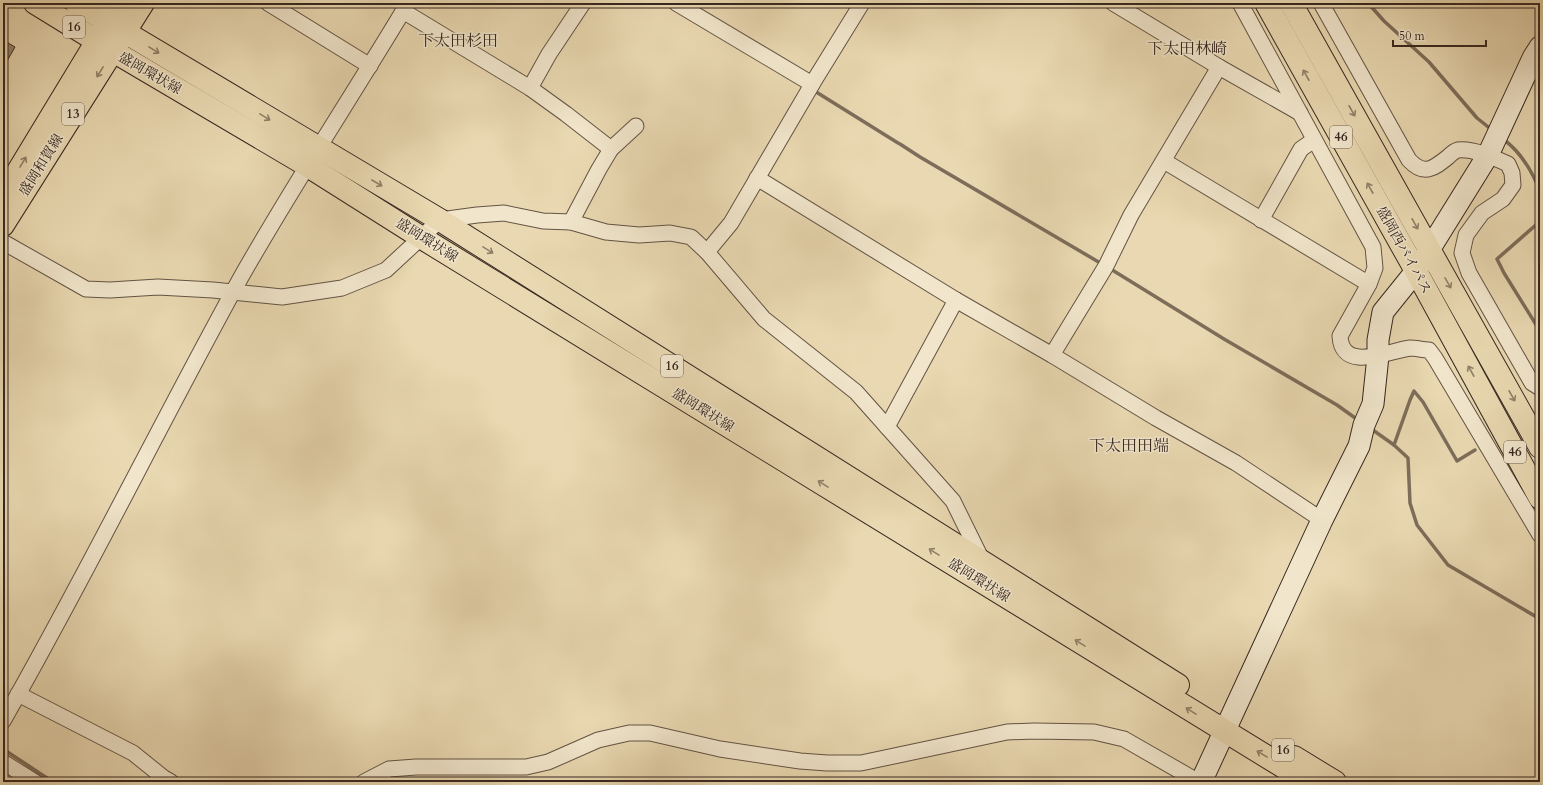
<svg xmlns="http://www.w3.org/2000/svg" width="1543" height="785" font-family="Cardo,'Noto Serif JP',serif">
	<style>
		.lines { fill: none; stroke-linecap: round; stroke-linejoin: round }
		.stream { stroke: #7d6d5a; stroke-width: 3.5 }
		.building { fill: #93836b; stroke: #362720 }
		.street-casing { stroke: #635344; stroke-width: 17 }
		.secondary-casing { stroke: #362720; stroke-width: 23 }
		.primary-casing { stroke: #362720; stroke-width: 24 }
		.highway-casing { stroke: #362720; stroke-width: 24 }
		.street { stroke: #f1e6cc; stroke-width: 15 }
		.secondary { stroke: #f1e6cc; stroke-width: 21 }
		.primary { stroke: #e9d8b1; stroke-width: 22 }
		.highway { stroke: #e9d8b1; stroke-width: 22 }
		.oneway { stroke: #908068 }
		.labels { text-anchor: middle; dominant-baseline: central; stroke-width: 3; stroke-linejoin: round; paint-order: stroke }
		.shield { fill: #f1e6cc; stroke: #6e6054; stroke-width: 1 }
		.shield-label { font-size: 13px; font-weight: bold; fill: #362720 }
		.street-label { font-size: 14px; fill: #362720; stroke: #f1e6cc }
		.quarter-label { font-size: 16px; fill: #362720; stroke: #f1e6cc }
	</style>
	<rect width="100%" height="100%" fill="#e9d8b1"/>
	<filter id="stains"><feTurbulence type="fractalNoise" baseFrequency=".005" numOctaves="4"/><feColorMatrix values="0 0 0 0 .2 0 0 0 0 .09 0 0 0 0 .02 0 0 0 .5 -.17"/></filter>
	<radialGradient id="worn" r=".72"><stop offset=".6" stop-color="#630" stop-opacity="0"/><stop offset="1" stop-color="#630" stop-opacity=".3"/></radialGradient>
	<g class="lines">
		<g class="stream">
			<polyline points="1368,3 1384,21 1429,62 1477,118 1492,130"/>
			<polyline points="813,90 898,143 900,144 920,157 1102,264"/>
			<path d="M1503 139C1521 152 1532 171 1540 191"/>
			<polyline points="1540,212 1537,224 1497,259 1504,273 1540,331"/>
			<polyline points="1109,268 1224,339 1337,405 1358,420"/>
			<polyline points="1370,428 1394,445 1408,458 1410,503 1417,525 1448,565 1540,619"/>
			<polyline points="1394,445 1410,400 1414,391 1423,402 1457,461 1475,450"/>
			<polyline points="3,749 53,782"/>
		</g>
	</g>
	<polygon class="building" points="3,40 15,47 3,68"/>
	<g class="lines">
		<defs>
			<g id="street">
				<polyline points="268,3 370,66"/>
				<polyline points="676,3 812,84"/>
				<polyline points="1113,3 1219,67 1300,113"/>
				<path d="M1240 3 1373 247 1375 268 1369 284 1340 336C1342 373 1388 351 1410 348 1416 348 1423 350 1429 350L1435 358 1540 535"/>
				<path d="M1321 3 1409 160C1424 176 1433 169 1448 157 1451 154 1454 151 1458 150 1473 148 1495 158 1508 164L1512 173 1513 185 1503 199 1482 213 1466 235 1462 253 1469 273 1532 383 1540 388"/>
				<polyline points="403,11 530,88 566,114 611,149"/>
				<polyline points="530,88 549,54 583,3"/>
				<polyline points="1164,161 1369,284"/>
				<polyline points="757,178 956,300 1052,355 1156,418 1236,463 1322,520"/>
				<polyline points="1261,220 1301,149 1314,140"/>
				<polyline points="571,222 599,169 611,149 636,126"/>
				<polyline points="3,242 86,289 110,290 158,287 213,290 282,297 342,288 386,270 440,220 477,215 504,213 543,221 571,222 606,232 639,235 670,233 691,237 707,252 764,319 856,392 953,501 983,562"/>
				<polyline points="707,252 731,223 817,76 862,3"/>
				<polyline points="1052,355 1106,266 1131,215 1219,67"/>
				<polyline points="887,427 956,300"/>
				<polyline points="18,694 133,753 164,778 171,782"/>
				<path d="M3 721C86 576 159 426 240 279 293 185 353 95 408 3"/>
				<polyline points="3,762 35,782"/>
				<polyline points="364,782 389,769 416,767 526,767 548,762 598,740 629,733 650,733 720,749 800,761 827,763 861,763 1007,732 1034,731 1094,732 1124,739 1199,782"/>
			</g>
			<polyline id="secondary" points="1201,782 1322,520 1359,446 1364,425 1373,404 1378,356 1378,340 1383,312 1416,271 1488,155 1533,58 1540,47"/>
			<g id="primary">
				<polyline points="35,3 113,51 308,166 422,238 1308,782"/>
				<polyline points="76,3 440,220 1178,685"/>
				<polyline points="3,196 120,3"/>
				<polyline points="3,225 143,3"/>
				<polyline points="1294,757 1335,782"/>
			</g>
			<g id="highway">
				<polyline points="1266,3 1416,271 1540,498"/>
				<polyline points="1291,3 1540,447"/>
			</g>
		</defs>
		<use href="#street" class="street-casing"/>
		<use href="#secondary" class="secondary-casing"/>
		<use href="#primary" class="primary-casing"/>
		<use href="#highway" class="highway-casing"/>
		<use href="#street" class="street"/>
		<use href="#secondary" class="secondary"/>
		<use href="#primary" class="primary"/>
		<use href="#highway" class="highway"/>
	</g>
	<defs><path id="oneway-shaft" d="M-6 0H5M1.5-3L5.5 0L1.5 3" fill="none" stroke-width="1.6" stroke-linecap="round" stroke-linejoin="round"/></defs>
	<g class="oneway">
		<use href="#oneway-shaft" transform="translate(154 50) rotate(31)"/>
		<use href="#oneway-shaft" transform="translate(100 72) rotate(122)"/>
		<use href="#oneway-shaft" transform="translate(1306 75) rotate(-119)"/>
		<use href="#oneway-shaft" transform="translate(1352 111) rotate(61)"/>
		<use href="#oneway-shaft" transform="translate(265 117) rotate(31)"/>
		<use href="#oneway-shaft" transform="translate(23 162) rotate(-59)"/>
		<use href="#oneway-shaft" transform="translate(377 183) rotate(30)"/>
		<use href="#oneway-shaft" transform="translate(1370 188) rotate(-119)"/>
		<use href="#oneway-shaft" transform="translate(1415 224) rotate(61)"/>
		<use href="#oneway-shaft" transform="translate(488 250) rotate(32)"/>
		<use href="#oneway-shaft" transform="translate(1448 283) rotate(60)"/>
		<use href="#oneway-shaft" transform="translate(1471 371) rotate(-119)"/>
		<use href="#oneway-shaft" transform="translate(1512 396) rotate(61)"/>
		<use href="#oneway-shaft" transform="translate(823 484) rotate(-148)"/>
		<use href="#oneway-shaft" transform="translate(934 552) rotate(-148)"/>
		<use href="#oneway-shaft" transform="translate(1080 643) rotate(-148)"/>
		<use href="#oneway-shaft" transform="translate(1191 711) rotate(-148)"/>
		<use href="#oneway-shaft" transform="translate(1262 754) rotate(-149)"/>
	</g>
	<g class="labels">
		<g class="shield">
			<rect x="63" y="16" width="22" height="22" rx="3"/>
			<rect x="62" y="103" width="22" height="22" rx="3"/>
			<rect x="1330" y="126" width="22" height="22" rx="3"/>
			<rect x="661" y="355" width="22" height="22" rx="3"/>
			<rect x="1504" y="441" width="22" height="22" rx="3"/>
			<rect x="1272" y="739" width="22" height="22" rx="3"/>
		</g>
		<g class="shield-label">
			<text x="74" y="27">16</text>
			<text x="73" y="114">13</text>
			<text x="1341" y="137">46</text>
			<text x="672" y="366">16</text>
			<text x="1515" y="452">46</text>
			<text x="1283" y="750">16</text>
		</g>
		<g class="street-label">
			<text transform="translate(150 73) rotate(30)">盛岡環状線</text>
			<text transform="translate(41 165) rotate(-58)">盛岡和賀線</text>
			<text transform="translate(427 240) rotate(32)">盛岡環状線</text>
			<text transform="translate(1404 250) rotate(61)">盛岡西バイパス</text>
			<text transform="translate(703 410) rotate(32)">盛岡環状線</text>
			<text transform="translate(979 580) rotate(32)">盛岡環状線</text>
		</g>
		<g class="quarter-label">
			<text x="458" y="41">下太田杉田</text>
			<text x="1187" y="49">下太田林崎</text>
			<text x="1129" y="446">下太田田端</text>
		</g>
	</g>
	<rect width="1543" height="785" fill="none" stroke="#e9d8b1" stroke-width="16"/>
	<rect x="4" y="4" width="1535" height="777" fill="none" stroke="#362720" stroke-width="2"/>
	<rect x="8" y="8" width="1527" height="769" fill="none" stroke="#362720"/>
	<path d="M1393 40v6h93v-6" fill="none" stroke="#362720" stroke-width="2"/>
	<text x="1399" y="40" font-size="12" fill="#362720" stroke="#f1e6cc" stroke-width="3" paint-order="stroke">50 m</text>
	<rect width="100%" height="100%" filter="url(#stains)"/>
	<rect width="100%" height="100%" fill="url(#worn)"/>
</svg>
